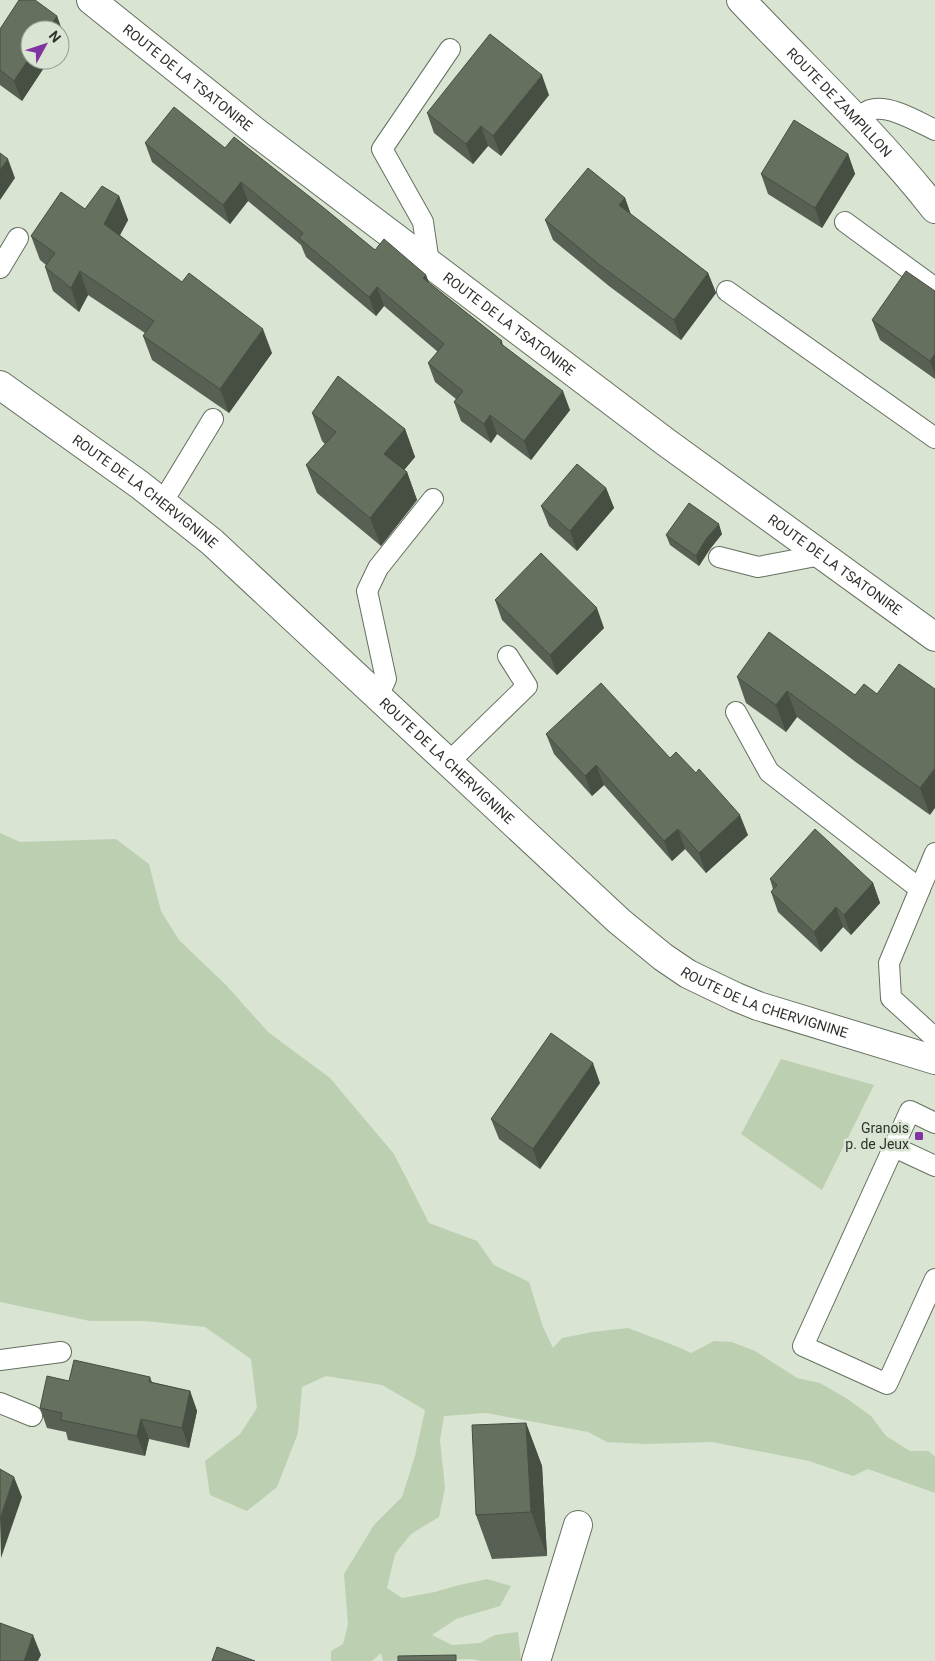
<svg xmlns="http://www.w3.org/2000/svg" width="935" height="1661" font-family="Roboto,sans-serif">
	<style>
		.green { fill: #bccfb1 }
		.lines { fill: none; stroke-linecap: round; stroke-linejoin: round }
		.service-casing { stroke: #657060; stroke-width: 22 }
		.minor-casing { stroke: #657060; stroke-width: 30 }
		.tertiary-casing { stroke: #657060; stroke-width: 30 }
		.service { stroke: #fff; stroke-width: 20 }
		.minor { stroke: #fff; stroke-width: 28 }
		.tertiary { stroke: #fff; stroke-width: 28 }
		.wall { fill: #576052 }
		.shaded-wall { fill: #474e42 }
		.building { fill: #65705f; stroke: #474e42 }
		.poi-dot { fill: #8232a2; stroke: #d9e5d2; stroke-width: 2 }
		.labels { text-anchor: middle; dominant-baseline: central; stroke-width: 5; stroke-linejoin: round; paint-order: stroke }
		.street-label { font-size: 14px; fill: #2e332c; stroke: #d9e5d2 }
		.poi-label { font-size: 14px; fill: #2e332c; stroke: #d9e5d2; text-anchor: end }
	</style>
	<rect width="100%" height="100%" fill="#d9e5d2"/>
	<g class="green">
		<polygon points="0,833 20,842 116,839 149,864 161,911 179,940 226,985 268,1032 330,1078 394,1154 429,1223 477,1241 494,1265 529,1282 543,1327 553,1348 562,1338 592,1332 628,1328 678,1347 691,1353 714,1341 732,1342 755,1351 797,1378 820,1383 846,1398 871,1416 886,1436 910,1451 929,1451 935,1457 935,1493 868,1469 853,1476 809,1461 712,1442 646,1444 607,1442 588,1432 486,1413 444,1416 440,1440 445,1488 439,1517 411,1534 395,1554 387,1588 402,1598 435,1592 455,1586 487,1579 511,1586 500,1606 456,1619 432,1635 452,1645 480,1643 495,1635 518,1632 521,1661 482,1661 472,1659 383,1661 381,1653 372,1661 331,1661 331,1651 343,1644 348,1624 344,1574 374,1525 402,1497 415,1456 425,1410 382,1385 326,1376 302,1387 298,1433 277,1487 247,1511 210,1495 205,1461 240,1434 257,1408 251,1359 205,1327 144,1321 90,1321 0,1302"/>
		<polygon points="781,1059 874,1085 822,1190 741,1134"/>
	</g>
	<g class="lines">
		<defs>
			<g id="service">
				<path d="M856 119C861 115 865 112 870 110 889 104 918 122 935 130"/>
				<polyline points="845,222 935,288"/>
				<polyline points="429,263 423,222 382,149 450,49"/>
				<polyline points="0,268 18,238"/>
				<polyline points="727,291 935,438"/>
				<polyline points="162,503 213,419"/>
				<polyline points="719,557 758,567 821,555"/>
				<polyline points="378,696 386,679 367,591 378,568 433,499"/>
				<polyline points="736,712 769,772 920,889"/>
				<polyline points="448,763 527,686 508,656"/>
				<polyline points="935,853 889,963 891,998 935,1038"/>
				<polyline points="935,1123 910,1111 803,1346 887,1384 935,1279"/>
				<polyline points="894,1147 935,1166"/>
				<polyline points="0,1360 61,1352"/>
				<polyline points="0,1403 32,1416"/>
			</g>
			<g id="minor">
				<path id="s1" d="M91 0 257 133 667 443 935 637"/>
				<path id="s2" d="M741 0C806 69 876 134 935 209"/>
				<polyline points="536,1661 578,1525"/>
			</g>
			<g id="tertiary">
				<path id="s3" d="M0 385 140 485 212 542 619 921 663 957 688 974 736 997 758 1006 935 1060"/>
			</g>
		</defs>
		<use href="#service" class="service-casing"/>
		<use href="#minor" class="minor-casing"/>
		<use href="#tertiary" class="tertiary-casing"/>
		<use href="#service" class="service"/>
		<use href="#minor" class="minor"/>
		<use href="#tertiary" class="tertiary"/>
	</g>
	<g class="wall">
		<polygon points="57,16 64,36 60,43 60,30 30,60 49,60 22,101 0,85 0,29"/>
		<polygon points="549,95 501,156 488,146 473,164 434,133 427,113"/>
		<polygon points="145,143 225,148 375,250 426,275 429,283 502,341 503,346 570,410 531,460 497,434 491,443 461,421 454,402 456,399 435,382 428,363 438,352 384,306 376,316 306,257 301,245 248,201 230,224 152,162"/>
		<polygon points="848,154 855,174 822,228 768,194 761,174"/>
		<polygon points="119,196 128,220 120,235 272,353 229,413 152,360 143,336 145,333 88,295 79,312 53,291 45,267 46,265 40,260 31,236 85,209"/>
		<polygon points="625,198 631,215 708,273 716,293 681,340 609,286 553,240 545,220"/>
		<polygon points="935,291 935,379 880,340 872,320"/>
		<polygon points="312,413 405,429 415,457 404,470 407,472 417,500 381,546 317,493 306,465 325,444 322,441"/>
		<polygon points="606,488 614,508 577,551 549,526 541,506"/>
		<polygon points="722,534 710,549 699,566 670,545 666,535"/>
		<polygon points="495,600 604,628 557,675 502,620"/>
		<polygon points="899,664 930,815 857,763 797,717 786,732 746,703 737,677 855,695 877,694"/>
		<polygon points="546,734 670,758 748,835 706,873 685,849 672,861 604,785 592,796 554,754"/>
		<polygon points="770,879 873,883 880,903 851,935 843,927 821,952 778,912 771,892 773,889"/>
		<polygon points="600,1083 540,1169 499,1139 491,1119"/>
		<polygon points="150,1377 152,1382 190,1391 197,1411 189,1448 149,1439 145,1456 68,1440 66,1432 47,1428 40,1408 69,1381"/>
		<polygon points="526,1423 542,1466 547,1556 492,1559 476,1515"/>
	</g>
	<g class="shaded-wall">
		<polygon points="57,16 64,36 60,43 60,30 48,30"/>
		<polygon points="30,57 30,60 49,60 22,101 14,81"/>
		<polygon points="542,75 549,95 501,156 493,136"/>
		<polygon points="481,126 488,146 473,164 466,144"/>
		<polygon points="848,154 855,174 822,228 815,208"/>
		<polygon points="8,159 15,178 0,200 0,170"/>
		<polygon points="241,182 248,201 230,224 223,205"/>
		<polygon points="119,196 128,220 113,248 104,224"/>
		<polygon points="625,198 632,218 619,205"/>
		<polygon points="80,271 88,295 79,312 71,288"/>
		<polygon points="708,273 716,293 681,340 674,320"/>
		<polygon points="426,275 433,294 423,278"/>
		<polygon points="377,287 384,306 376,316 369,297"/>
		<polygon points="263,329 272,353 229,413 220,389"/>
		<polygon points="935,354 935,374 930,361"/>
		<polygon points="563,391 570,410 531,460 524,441"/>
		<polygon points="490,415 497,434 491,443 484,424"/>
		<polygon points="405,429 415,457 394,482 384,454"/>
		<polygon points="407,472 417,500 381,546 370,518"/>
		<polygon points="606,488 614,508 577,551 570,531"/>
		<polygon points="719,524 722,534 710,549 699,566 696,556 706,539"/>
		<polygon points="597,608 604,628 557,675 550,655"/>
		<polygon points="787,691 797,717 786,732 776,705"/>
		<polygon points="596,765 604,785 592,796 585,776"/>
		<polygon points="935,768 935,808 930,815 920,788"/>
		<polygon points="740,815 748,835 706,873 699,853"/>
		<polygon points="678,829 685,849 672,861 664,841"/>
		<polygon points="873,883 880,903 851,935 844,915"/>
		<polygon points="836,907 843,927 821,952 814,932"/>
		<polygon points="593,1063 600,1083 540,1169 533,1149"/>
		<polygon points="190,1391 197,1411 189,1448 182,1428"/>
		<polygon points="141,1419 149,1439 145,1456 137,1436"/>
		<polygon points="526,1423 542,1466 547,1556 531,1512"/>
		<polygon points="14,1477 22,1497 1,1558 0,1519"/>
		<polygon points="33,1635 41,1655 38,1661 24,1661"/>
	</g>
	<g class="building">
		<polygon points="19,0 35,0 57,16 48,30 30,30 30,57 14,81 0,70 0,29"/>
		<polygon points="490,34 542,75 493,136 481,126 466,144 427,113"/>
		<polygon points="174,107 225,148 234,137 324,208 375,250 384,239 426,275 423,278 502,341 500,343 563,391 524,441 490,415 484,424 454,402 463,391 428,363 444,344 377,287 369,297 299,238 303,233 241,182 223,205 145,143"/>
		<polygon points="794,120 848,154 815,208 761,174"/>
		<polygon points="0,153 8,159 0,170"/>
		<polygon points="588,168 625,198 619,205 708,273 674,320 601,266 545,220"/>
		<polygon points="102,186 119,196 104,224 182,282 189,273 263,329 220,389 143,336 154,321 80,271 71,288 45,267 55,253 31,236 61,192 85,209"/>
		<polygon points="906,271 935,291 935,354 930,361 872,320"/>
		<polygon points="338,376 405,429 384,454 407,472 370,518 306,465 336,432 312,413"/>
		<polygon points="577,464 606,488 570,531 541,506"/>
		<polygon points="689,503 719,524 706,539 696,556 666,535"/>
		<polygon points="541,553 597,608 550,655 495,600"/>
		<polygon points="769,632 855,695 864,684 877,694 899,664 935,689 935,768 920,788 848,736 787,691 776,705 737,677"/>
		<polygon points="601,683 670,758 676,752 696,773 699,769 740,815 699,853 678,829 664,841 596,765 585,776 546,734"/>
		<polygon points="815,829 873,883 844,915 836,907 814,932 771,892 777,885 770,879"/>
		<polygon points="551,1033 593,1063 533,1149 491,1119"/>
		<polygon points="74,1360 150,1377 149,1382 190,1391 182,1428 141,1419 137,1436 61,1420 62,1413 40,1408 47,1376 69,1381"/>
		<polygon points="526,1423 531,1512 476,1515 472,1425"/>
		<polygon points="0,1469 14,1477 0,1519"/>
		<polygon points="0,1623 33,1635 24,1661 0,1661"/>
		<polygon points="217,1647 255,1661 212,1661"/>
		<polygon points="456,1655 456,1661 398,1661 398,1656"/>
	</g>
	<rect class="poi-dot" x="914" y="1131" width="10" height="10" rx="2.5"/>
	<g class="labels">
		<g class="street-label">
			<text stroke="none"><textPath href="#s1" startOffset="124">ROUTE DE LA TSATONIRE</textPath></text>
			<text stroke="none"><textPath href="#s2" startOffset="142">ROUTE DE ZAMPILLON</textPath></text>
			<text stroke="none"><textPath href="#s1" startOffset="529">ROUTE DE LA TSATONIRE</textPath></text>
			<text stroke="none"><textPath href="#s3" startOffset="180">ROUTE DE LA CHERVIGNINE</textPath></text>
			<text stroke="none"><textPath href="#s1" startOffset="934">ROUTE DE LA TSATONIRE</textPath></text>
			<text stroke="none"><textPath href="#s3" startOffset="585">ROUTE DE LA CHERVIGNINE</textPath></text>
			<text stroke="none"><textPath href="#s3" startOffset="989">ROUTE DE LA CHERVIGNINE</textPath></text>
		</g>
		<g class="poi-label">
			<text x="909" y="1128">Granois<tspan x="909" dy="16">p. de Jeux</tspan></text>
		</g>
	</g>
	<g transform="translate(45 45) rotate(50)"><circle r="24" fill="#d9e5d2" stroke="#959e90"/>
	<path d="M0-4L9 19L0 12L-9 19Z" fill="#8232a2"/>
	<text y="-8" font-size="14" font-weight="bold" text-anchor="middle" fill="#2e332c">N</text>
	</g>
</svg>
